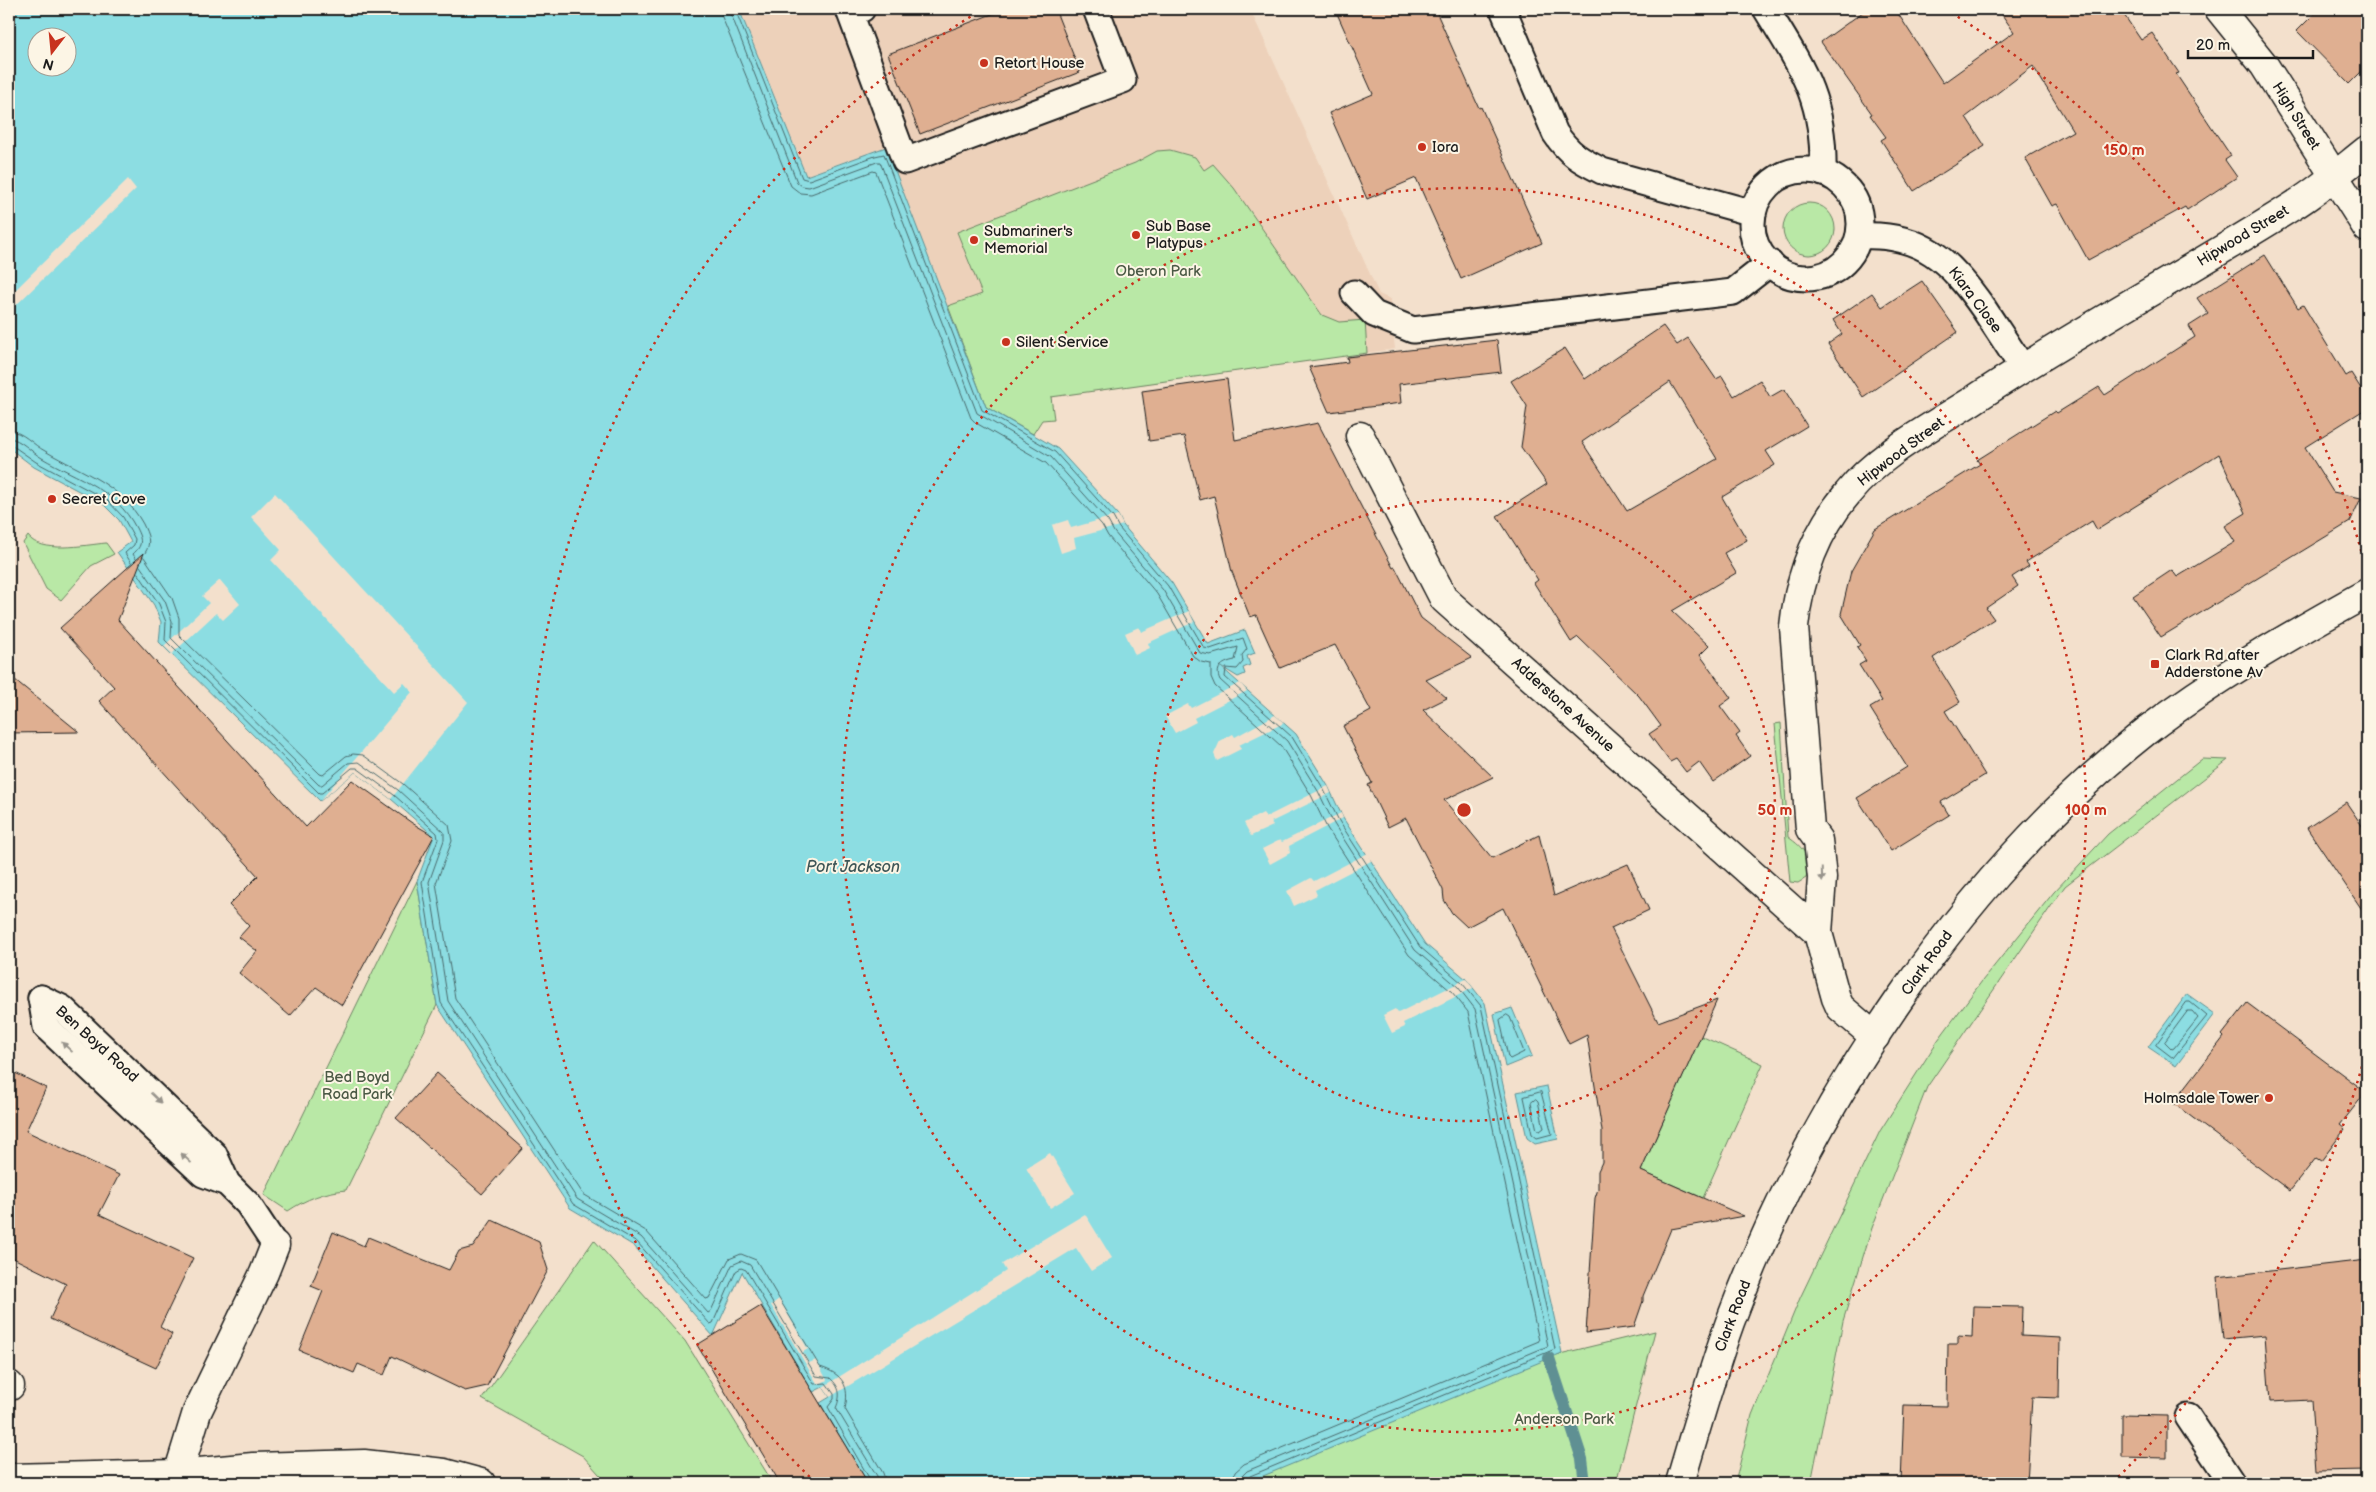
<svg xmlns="http://www.w3.org/2000/svg" width="2376" height="1492" font-family="'Balsamiq Sans',sans-serif">
	<style>
		.built { fill: #edd1ba }
		.green { fill: #b9e8a6; stroke: #6a8261 }
		.water { fill: #8cdde2; stroke: #5f9093; fill-rule: evenodd }
		.pier { fill: #f3e0cc }
		.lines { fill: none; stroke-linecap: round; stroke-linejoin: round }
		.shore { stroke: #49696b; stroke-width: 1 }
		.stream { stroke: #5f9093; stroke-width: 12 }
		.building { fill: #dfaf91; stroke: #1c1c1c; fill-rule: evenodd }
		.service-casing { stroke: #1c1c1c; stroke-width: 29 }
		.minor-casing { stroke: #1c1c1c; stroke-width: 31 }
		.secondary-casing { stroke: #1c1c1c; stroke-width: 31 }
		.service { stroke: #fcf5e5; stroke-width: 25 }
		.minor { stroke: #fcf5e5; stroke-width: 28 }
		.secondary { stroke: #fcf5e5; stroke-width: 28 }
		.oneway { fill: #97938b }
		.ring { fill: none; stroke: #c8321e; stroke-width: 2.5; stroke-dasharray: 2.5 5 }
		.poi-dot { fill: #c8321e; stroke: #fcf5e5; stroke-width: 2 }
		.labels { text-anchor: middle; dominant-baseline: central; stroke-width: 4; stroke-linejoin: round; paint-order: stroke }
		.poi-label { font-size: 15px; fill: #1c1c1c; stroke: #fcf5e5; text-anchor: start }
		.street-label { font-size: 15px; fill: #1c1c1c; stroke: #fcf5e5 }
		.park-label { font-size: 15px; fill: #4b5945; stroke: #fcf5e5 }
		.water-label { font-size: 16px; font-style: italic; fill: #3e5657; stroke: #fcf5e5 }
		.centre { fill: #c8321e; stroke: #fcf5e5; stroke-width: 2.5 }
		.ring-label { font-size: 15px; text-anchor: middle; font-weight: bold; fill: #c8321e; stroke: #fcf5e5; stroke-width: 4; stroke-linejoin: round; paint-order: stroke }
	</style>
	<rect width="100%" height="100%" fill="#f3e0cc"/>
	<filter id="ink" filterUnits="userSpaceOnUse"><feTurbulence type="fractalNoise" baseFrequency=".02" numOctaves="2"/><feDisplacementMap in="SourceGraphic" scale="10" xChannelSelector="R" yChannelSelector="G"/><feConvolveMatrix kernelMatrix="1 2 1 2 8 2 1 2 1" color-interpolation-filters="sRGB"/></filter>
	<g filter="url(#ink)">
		<polygon class="built" points="739,9 1250,9 1379,294 1390,299 1395,349 986,407 846,161 806,176"/>
		<g class="green">
			<polygon points="1170,150 1195,157 1204,170 1213,164 1234,188 1322,315 1339,322 1365,320 1367,353 1051,397 1054,419 1042,420 1033,434 986,407 948,306 982,294 957,232 1135,163 1157,151"/>
			<circle cx="1809" cy="229" r="26"/>
			<path d="M28 536C41 554 85 545 106 543L114 554 91 566 61 600 46 589 23 543Z"/>
			<path d="M1781 723 1788 837C1804 848 1814 859 1806 878L1798 883 1790 882 1775 724Z"/>
			<polygon points="2202,759 2228,760 2065,886 1927,1087 1872,1228 1843,1321 1811,1483 1735,1483 1752,1415 1800,1298 1880,1131 1938,1040 1982,981 2054,892 2108,834"/>
			<path d="M417 881 437 1005 346 1190C324 1192 306 1199 288 1211L264 1195Z"/>
			<polygon points="1701,1036 1763,1064 1703,1198 1641,1171"/>
			<polygon points="594,1240 685,1341 773,1483 607,1483 583,1456 482,1399"/>
			<polygon points="1655,1331 1616,1483 1234,1483 1535,1360"/>
		</g>
		<g class="water">
			<path d="M9 9H739L806 176 886 147 986 407 1058 449 1118 515 1123 525 1172 583 1208 644 1245 630 1255 653 1247 656 1250 665 1243 668 1245 674 1238 677 1220 666 1296 734 1328 786 1343 818 1425 944 1466 979 1485 1003 1562 1353 1246 1483H868L820 1403 830 1397 823 1387 813 1392 742 1272 713 1336 634 1246 570 1208 437 1005 417 881 434 836 391 799 355 772 320 801 159 642 161 622 154 605 117 552 131 542 119 520 103 504 34 467 9 448ZM38 38H68V68H38Z"/>
			<polygon points="2187,994 2215,1014 2176,1066 2148,1047"/>
			<polygon points="1512,1008 1532,1056 1505,1067 1494,1014"/>
			<polygon points="1547,1086 1558,1139 1535,1144 1527,1138 1517,1092"/>
		</g>
		<g class="pier">
			<polygon points="128,179 136,189 9,312 9,296"/>
			<polygon points="275,493 468,702 391,799 355,772 320,801 412,692 404,683 394,692 271,560 281,550 251,517"/>
			<polygon points="1118,515 1123,525 1074,538 1076,548 1061,553 1052,525 1068,520 1071,528"/>
			<polygon points="220,580 240,604 223,620 216,613 172,654 164,646 209,603 202,596"/>
			<polygon points="1189,611 1194,622 1148,643 1150,648 1135,655 1125,633 1139,627 1141,632"/>
			<polygon points="1240,683 1247,691 1194,718 1196,722 1175,733 1165,716 1188,704 1191,708"/>
			<polygon points="1275,715 1284,723 1239,745 1241,749 1217,761 1214,754 1220,741 1233,734 1235,737"/>
			<polygon points="1328,786 1331,793 1271,822 1273,826 1251,836 1244,823 1263,813 1266,817"/>
			<polygon points="1341,813 1343,818 1289,846 1290,853 1270,864 1262,849 1280,840 1282,842"/>
			<polygon points="1368,853 1371,861 1315,890 1317,895 1294,906 1287,891 1311,878 1314,881"/>
			<polygon points="1466,979 1473,988 1403,1023 1405,1027 1392,1033 1383,1015 1395,1009 1398,1013"/>
			<polygon points="1050,1153 1075,1193 1050,1208 1026,1168"/>
			<polygon points="1085,1214 1112,1258 1091,1271 1076,1248 830,1397 823,1387 1006,1271 1002,1264"/>
			<polygon points="779,1299 808,1349 803,1352 809,1363 816,1360 827,1380 818,1385 771,1305"/>
		</g>
		<g class="lines">
			<g class="shore">
				<polyline points="721,9 722,17 791,186 800,193 811,194 873,171 876,172 971,418 976,423 1046,463 1102,525 1108,536 1157,594 1193,656 1201,662 1211,664 1211,677 1215,686 1281,746 1311,795 1327,828 1409,955 1452,992 1468,1012 1539,1341 1244,1464 1235,1472 1232,1483"/>
				<path d="M729 9 797 182 802 186 809 187 877 162H880L977 413 1051 457 1108 521 1114 532 1163 590 1200 653 1210 655 1238 647 1235 660C1224 662 1214 667 1220 680L1287 741 1318 791 1334 824 1415 950 1458 987 1475 1009 1548 1346 1247 1471 1242 1476 1240 1483"/>
				<polyline points="735,9 802,178 809,180 875,156 884,154 982,410 1055,452 1113,517 1119,528 1168,586 1204,648 1210,649 1243,638 1247,649 1242,655 1243,662 1237,669 1226,668 1225,677 1292,737 1323,788 1339,821 1420,947 1462,983 1481,1006 1555,1349 1250,1476 1246,1483"/>
				<path d="M9 431C23 431 33 445 45 451 83 473 121 484 143 524 148 535 152 542 145 553"/>
				<path d="M9 438C21 439 31 452 42 458 78 479 116 489 136 528 142 540 143 545 133 554L136 559"/>
				<polyline points="9,445 13,446 36,462 107,500 123,517 135,539 134,545 125,553 131,563"/>
				<path d="M144 557 172 598 179 618V635L320 774 323 775 346 756 353 754 363 755 403 784 449 825 452 841 436 883 455 998 583 1194 646 1231 706 1299 709 1298 729 1259 741 1254 756 1260 820 1367C843 1374 850 1386 845 1409L883 1473 886 1483"/>
				<path d="M140 566 165 601 172 621 171 638 319 785H322L348 763 359 762 398 790 444 832V840L429 882 448 1001 577 1199 641 1237 708 1313 711 1311 732 1265 741 1261 750 1265 816 1376 830 1378C841 1388 841 1396 836 1408L877 1476 878 1483"/>
				<polyline points="138,573 159,604 166,622 165,640 319,793 322,793 352,768 357,768 394,795 437,833 438,839 422,882 441,1003 573,1204 637,1242 710,1324 713,1323 736,1271 741,1268 746,1270 814,1384 826,1383 834,1394 834,1399 828,1407 872,1483"/>
				<polygon points="2187,1002 2190,1002 2207,1016 2173,1058 2156,1045"/>
				<polygon points="2188,1011 2192,1011 2198,1018 2174,1048 2172,1049 2165,1042"/>
				<polygon points="1507,1015 1510,1017 1524,1052 1510,1059 1508,1057 1500,1020"/>
				<polygon points="1541,1092 1552,1134 1537,1138 1532,1134 1524,1097"/>
				<polygon points="1536,1099 1538,1101 1544,1128 1540,1131 1537,1130 1531,1103"/>
			</g>
			<polyline class="stream" points="1549,1358 1582,1459 1585,1483"/>
		</g>
		<g class="building">
			<polygon points="1005,9 1055,9 1080,72 920,134 888,54"/>
			<polygon points="1335,9 1435,9 1479,108 1481,107 1542,243 1461,279 1416,178 1367,199 1329,113 1373,94"/>
			<polygon points="1867,9 1895,9 1943,83 2014,32 1998,9 2120,9 2141,40 2152,33 2179,73 2176,74 2231,156 2225,160 2237,177 2187,210 2185,207 2088,260 2057,204 2052,206 2025,158 2073,131 2033,66 1966,117 1985,146 1914,191 1881,140 1886,137 1870,115 1872,114 1821,42"/>
			<polygon points="2319,9 2367,9 2367,66 2349,84 2297,31"/>
			<polygon points="2265,255 2298,308 2303,305 2346,376 2351,373 2367,398 2367,408 2305,447 2333,492 2361,498 2350,522 2161,637 2133,596 2172,570 2177,577 2235,542 2225,526 2246,513 2219,454 2097,530 2092,521 2026,562 2029,566 2012,577 2018,586 1986,608 1994,619 1933,658 1960,702 1945,711 1985,775 1941,802 1949,815 1891,851 1857,798 1907,767 1870,708 1882,701 1859,665 1866,661 1857,647 1860,645 1841,614 1851,571 1875,529 1980,464 1977,460 2055,411 2057,413 2099,387 2105,395 2195,337 2189,326 2208,314 2197,298"/>
			<polygon points="1922,281 1958,332 1863,397 1828,344 1842,334 1833,320 1872,293 1882,307"/>
			<path d="M1663 326 1677 345 1688 338 1716 379 1722 376 1734 396 1760 380 1770 397 1784 389 1807 426 1766 451 1775 465 1722 497 1747 540 1724 553 1736 573 1672 611 1709 646 1700 655 1731 698 1720 706 1740 733 1736 736 1750 756 1713 782 1699 762 1686 772 1676 759 1670 762 1649 734 1661 726 1639 696 1578 637 1571 642 1534 583 1538 580 1497 516 1547 484 1521 447 1527 406 1511 381 1565 348 1585 379ZM1670 382 1717 459 1627 511 1582 442Z"/>
			<polygon points="1497,340 1501,372 1399,384 1401,403 1329,412 1309,367 1348,362 1347,357"/>
			<polygon points="1227,379 1235,440 1318,423 1393,568 1395,567 1421,618 1472,658 1426,680 1447,698 1423,710 1493,777 1444,800 1492,858 1539,835 1554,896 1628,864 1649,910 1611,928 1658,1022 1717,1000 1641,1171 1744,1216 1671,1229 1643,1296 1643,1301 1634,1327 1586,1333 1595,1198 1598,1189 1598,1171 1602,1162 1602,1131 1587,1035 1569,1044 1503,908 1467,927 1452,913 1444,900 1443,890 1406,818 1388,827 1368,785 1372,783 1343,726 1371,711 1335,645 1280,668 1256,615 1250,617 1232,572 1214,496 1200,500 1184,436 1149,441 1142,391"/>
			<polygon points="144,553 118,620 306,827 352,780 412,823 434,836 342,1005 316,987 290,1016 239,973 257,951 239,937 249,926 229,905 258,876 99,701 114,687 60,628"/>
			<polygon points="9,675 79,732 9,733"/>
			<polygon points="2346,802 2367,833 2367,917 2307,828"/>
			<polygon points="2247,1003 2366,1092 2340,1125 2345,1129 2321,1161 2316,1158 2290,1191 2173,1103 2224,1037 2222,1035"/>
			<polygon points="9,1070 46,1088 26,1131 119,1175 99,1214 193,1258 160,1327 172,1334 156,1368 50,1319 66,1284 9,1256"/>
			<polygon points="437,1073 523,1148 482,1194 396,1118"/>
			<polygon points="492,1220 539,1242 548,1270 487,1386 465,1391 392,1356 384,1375 358,1364 354,1373 299,1350 323,1291 311,1286 333,1232 364,1246 368,1237 449,1270 459,1251 473,1247"/>
			<polygon points="2367,1260 2367,1470 2316,1471 2311,1400 2270,1402 2265,1335 2223,1339 2217,1277"/>
			<polygon points="761,1306 813,1392 868,1483 780,1483 697,1345"/>
			<polygon points="1973,1306 2022,1307 2021,1336 2060,1338 2059,1398 2032,1397 2027,1483 1901,1483 1904,1405 1947,1406 1948,1344 1958,1344 1958,1336 1972,1337"/>
			<polygon points="2122,1415 2167,1416 2167,1458 2122,1457"/>
		</g>
		<g class="lines">
			<defs>
				<g id="service">
					<polyline points="862,9 850,13 905,161 1123,80 1096,9"/>
					<path d="M1503 9 1555 133C1569 154 1580 160 1602 171L1753 213"/>
					<path d="M1766 9C1802 68 1825 100 1823 173"/>
					<circle cx="1806" cy="224" r="54"/>
					<path d="M1859 236C1922 232 1950 261 1984 309 1997 329 2010 348 2022 367"/>
					<polyline points="1354,293 1374,314 1413,330 1733,292 1770,263"/>
					<polyline points="41,998 62,1008 214,1154 227,1183 248,1204 275,1245"/>
					<polyline points="41,998 46,1027 203,1174 227,1183"/>
					<polyline points="2188,1417 2232,1483"/>
				</g>
				<g id="minor">
					<polyline points="2219,9 2264,65 2367,228"/>
					<polyline points="1360,436 1444,599 1818,933"/>
					<path d="M1875 1037 1840 1007 1836 998 1818 933 1822 878 1818 840 1810 829 1794 627C1799 577 1815 532 1848 493 1878 455 1931 427 1972 401 2076 332 2187 273 2293 206 2319 190 2343 169 2367 150"/>
					<polyline points="9,1385 10,1386"/>
					<polyline points="178,1474 197,1412 264,1273 275,1245"/>
				</g>
				<g id="secondary">
					<polyline points="9,1478 178,1474 253,1467 364,1464 444,1473 481,1483"/>
					<path d="M1680 1483C1696 1429 1711 1375 1730 1322 1812 1103 1961 878 2145 732 2214 679 2291 635 2367 593"/>
				</g>
			</defs>
			<use href="#service" class="service-casing"/>
			<use href="#minor" class="minor-casing"/>
			<use href="#secondary" class="secondary-casing"/>
			<use href="#service" class="service"/>
			<use href="#minor" class="minor"/>
			<use href="#secondary" class="secondary"/>
		</g>
		<defs><path id="oneway-solid" d="M-6-.8H1V-3.2L6.5 0L1 3.2V.8H-6Z" transform="scale(1.25)"/></defs>
		<g class="oneway">
			<use href="#oneway-solid" transform="translate(1822 875) rotate(88)"/>
			<use href="#oneway-solid" transform="translate(67 1047) rotate(-137)"/>
			<use href="#oneway-solid" transform="translate(156 1098) rotate(44)"/>
			<use href="#oneway-solid" transform="translate(186 1158) rotate(-137)"/>
		</g>
	</g>
	<g class="ring">
		<circle cx="1464" cy="810" r="311"/>
		<circle cx="1464" cy="810" r="622"/>
		<path d="M2366 1052A934 934 0 0 1 2113 1482M815 1482A934 934 0 0 1 983 9M1945 9A934 934 0 0 1 2366 568"/>
	</g>
	<g class="poi-dot">
		<circle cx="984" cy="63" r="5"/>
		<circle cx="1422" cy="147" r="5"/>
		<circle cx="1136" cy="235" r="5"/>
		<circle cx="974" cy="240" r="5"/>
		<circle cx="1006" cy="342" r="5"/>
		<circle cx="52" cy="499" r="5"/>
		<rect x="2150" y="659" width="10" height="10" rx="2.5"/>
		<circle cx="2269" cy="1098" r="5"/>
	</g>
	<g class="labels">
		<g class="poi-label">
			<text x="994" y="63">Retort House</text>
			<text x="1432" y="147">Iora</text>
			<text x="1146" y="226">Sub Base<tspan x="1146" dy="17">Platypus</tspan></text>
			<text x="984" y="231">Submariner's<tspan x="984" dy="17">Memorial</tspan></text>
			<text x="1016" y="342">Silent Service</text>
			<text x="62" y="499">Secret Cove</text>
			<text x="2165" y="655">Clark Rd after<tspan x="2165" dy="17">Adderstone Av</tspan></text>
			<text x="2259" y="1098" text-anchor="end">Holmsdale Tower</text>
		</g>
		<g class="street-label">
			<text transform="translate(2296 116) rotate(58)">High Street</text>
			<text transform="translate(2243 236) rotate(-31)">Hipwood Street</text>
			<text transform="translate(1975 300) rotate(53)">Kiara Close</text>
			<text transform="translate(1901 452) rotate(-37)">Hipwood Street</text>
			<text transform="translate(1563 705) rotate(42)">Adderstone Avenue</text>
			<text transform="translate(1927 963) rotate(-54)">Clark Road</text>
			<text transform="translate(97 1044) rotate(42)">Ben Boyd Road</text>
			<text transform="translate(1733 1316) rotate(-69)">Clark Road</text>
		</g>
		<g class="park-label">
			<text x="1158" y="271">Oberon Park</text>
			<text x="357" y="1077">Bed Boyd<tspan x="357" dy="17">Road Park</tspan></text>
			<text x="1564" y="1419">Anderson Park</text>
		</g>
		<g class="water-label">
			<text x="853" y="867">Port Jackson</text>
		</g>
	</g>
	<circle cx="1464" cy="810" r="8" class="centre"/>
	<g class="ring-label">
		<text x="2124" y="155">150 m</text>
		<text x="1775" y="815">50 m</text>
		<text x="2086" y="815">100 m</text>
	</g>
	<rect width="2376" height="1492" fill="none" stroke="#fcf5e5" stroke-width="30"/>
	<rect x="15" y="15" width="2346" height="1462" fill="none" stroke="#1c1c1c" stroke-width="2" filter="url(#ink)"/>
	<g transform="translate(52 52) rotate(196)"><circle r="24" fill="#fcf5e5" stroke="#a29e95"/>
	<path d="M0-4L9 19L0 12L-9 19Z" fill="#c8321e"/>
	<text y="-8" font-size="14" font-weight="bold" text-anchor="middle" fill="#1c1c1c">N</text>
	</g>
	<path d="M2188 50v8h125v-8" fill="none" stroke="#1c1c1c" stroke-width="2.5"/>
	<text x="2196" y="50" font-size="15" fill="#1c1c1c" stroke="#fcf5e5" stroke-width="4" paint-order="stroke">20 m</text>
</svg>
